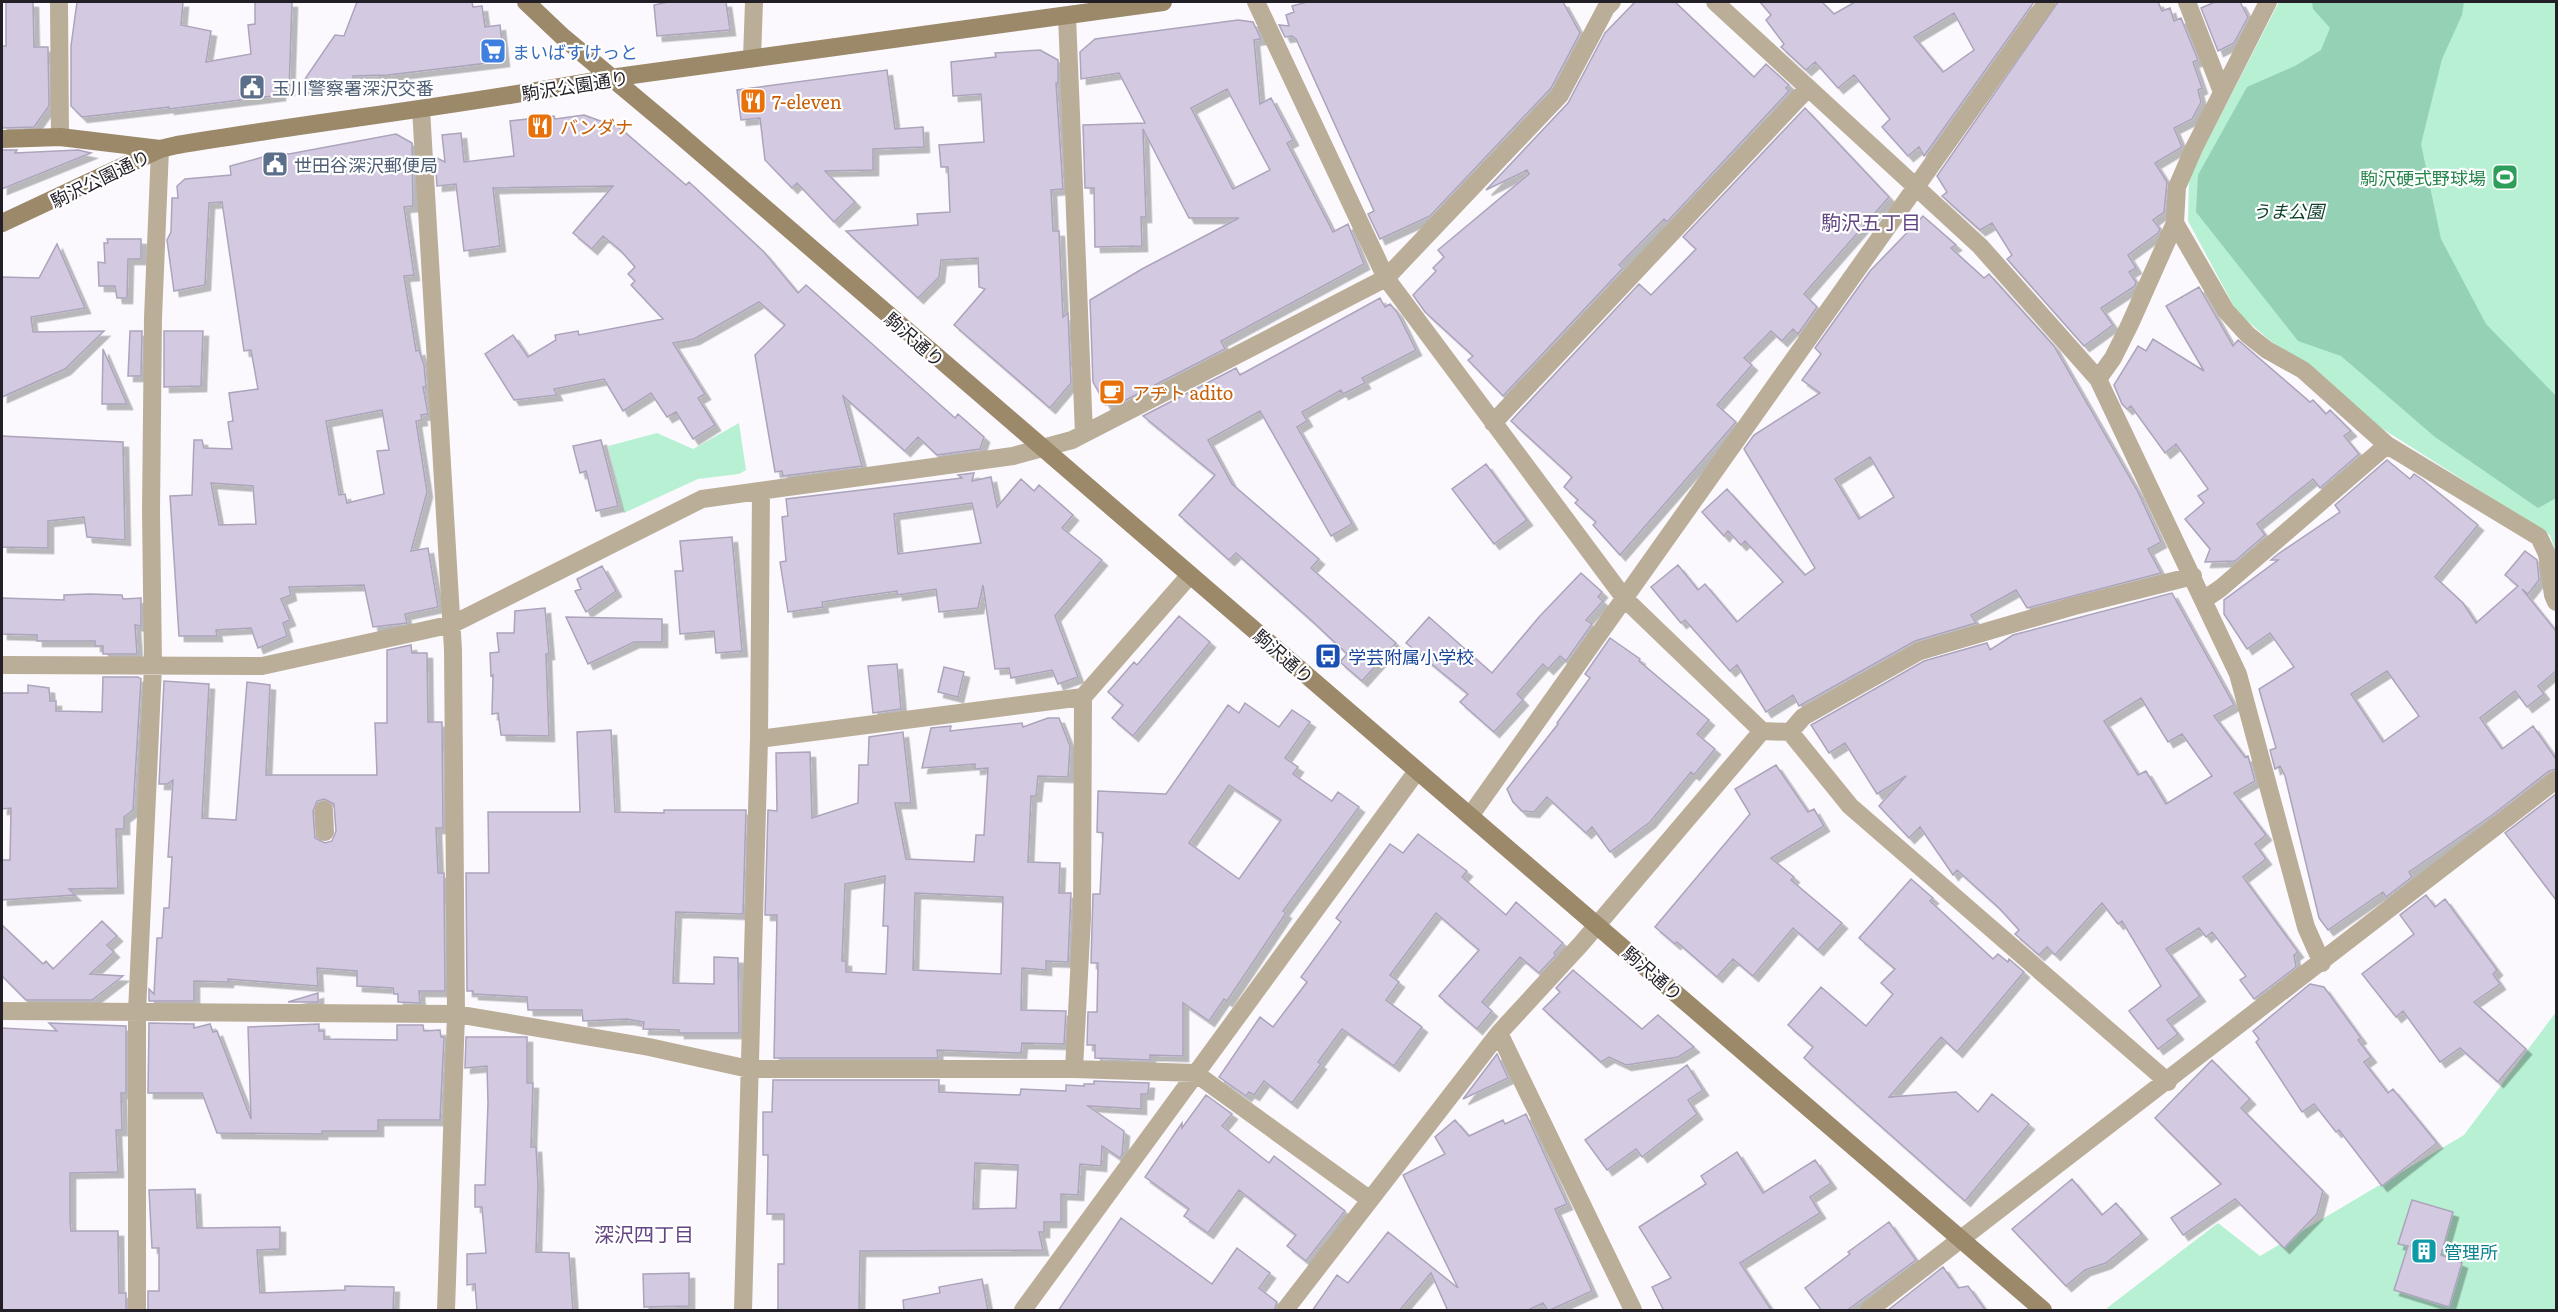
<svg xmlns="http://www.w3.org/2000/svg" width="2558" height="1312" viewBox="0 0 2558 1312" font-family="Literata,'Noto Sans JP',serif">
<defs>
<filter id="shadow"><feDropShadow dx="5.5" dy="5.5" stdDeviation="0" flood-color="#0004"/></filter>
</defs>
<rect width="100%" height="100%" fill="#fbf9fe"/>
<!-- green -->
<path fill="#b7f0d3" d="M2279,2H2556V553L2550,535L2345,405L2237,312L2188,221L2189,177Z
M739,423L746,470L739,474L698,479L624,513L608,446L657,433L693,449Z
M2556,1012V1310H2110L2107,1308L2218,1223L2260,1256L2464,1135Z"/>
<!-- forest -->
<path fill="#95d1b4" d="M2312,2H2464L2462,15L2442,59L2421,144L2441,239L2486,324L2556,396V498L2538,508L2435,437L2341,356L2298,341L2196,212L2198,175L2247,87L2295,66L2321,50L2330,28L2313,9Z"/>
<!-- building -->
<path fill="#d3cae2" stroke="#aca4bb" stroke-width="1.5" fill-rule="evenodd" filter="url(#shadow)" d="M6,2H33L34,47H48L49,106L34,127L2,128V46H6Z
M77,2H183L181,25L211,31L206,62L251,54L248,25L255,24V2H292L289,90L280,91V95L169,109V107L82,117L71,106V46Z
M357,2H472L473,7L482,6L485,27L500,25L504,61L388,75L353,76L354,84L298,89L335,35L344,36Z
M668,2H726L730,30L657,36L654,5Z
M1307,2H1563L1580,33L1551,88L1430,216L1380,239L1368,214L1374,211L1296,39L1292,36L1285,37L1279,25L1289,26L1286,15L1294,12L1292,6Z
M1635,2H1675L1754,77L1766,64L1789,85L1786,88L1789,91L1667,222L1664,219L1619,265L1623,268L1503,396L1468,360L1473,356L1425,312L1413,295L1436,271L1433,268L1444,257L1438,250L1529,174L1527,170L1486,190L1568,103L1605,33Z
M1760,2H1822L1834,14L1855,2H2034L1924,156L1919,147L1908,156L1882,127L1890,119L1854,75L1838,88L1815,62L1806,70L1781,47L1784,44L1766,20L1771,15ZM1954,13L1974,50L1943,72L1914,37Z
M2058,2H2158L2162,11L2170,8L2174,21L2181,18L2198,60L2193,62L2202,88L2198,90L2201,102L2192,119L2174,128L2182,147L2155,163L2167,182L2164,212L2153,220L2160,229L2158,233L2128,255L2136,268L2129,272L2136,282L2135,286L2101,308L2113,325L2084,346L2007,259L2012,255L1992,223L1980,230L1942,196L1947,192L1937,176Z
M2215,2H2240L2248,17L2234,43L2218,51L2201,8Z
M1238,20L1253,22L1261,39L1254,40L1260,104L1271,98L1293,140L1287,143L1333,232L1348,224L1364,264L1221,341L1225,349L1124,401L1119,397L1106,405L1093,382L1090,300L1142,269L1239,218H1189L1143,129L1146,217H1141L1142,246L1095,247L1094,188H1085L1083,125L1145,123L1119,73L1081,79L1080,52L1095,39ZM1227,89L1270,170L1233,189L1191,108Z
M1040,50L1058,60V83H1056L1063,189L1051,190L1053,231H1059L1063,317L1068,313L1071,383L1050,408L954,325L985,289L979,287L978,258L941,260L939,277L918,298L846,231L918,225L917,214L950,212L948,167H941L939,145L984,142L981,94L953,96L951,62L996,57L995,53Z
M887,70L895,129L923,127L924,147L873,149V170L825,171L855,202L834,222L797,183L792,188L765,160L760,118L741,120L737,90Z
M1805,108L1889,197L1804,294L1817,307L1798,334L1793,329L1782,341L1771,331L1744,358L1752,365L1717,405L1736,422L1620,555L1593,525L1596,522L1575,503L1578,500L1564,487L1572,477L1511,421L1639,284L1651,295L1696,249L1683,237Z
M584,115L620,128L686,185L689,182L764,252L798,293L806,285L955,418L958,414L984,437L980,449L937,455L918,437L905,451L843,396L862,466L783,476L782,471L775,472L755,355L785,325L759,302L694,339L673,343L705,394L698,398L715,425L693,439L676,412L667,417L651,393L623,411L604,379L554,389L557,395L514,400L485,354L513,335L528,357L556,340L555,335L578,331L579,335L663,319L631,285L635,281L628,274L635,267L621,251L603,236L592,249L573,233L613,186L493,188L500,246L464,251L456,184L437,186L435,157L445,162L442,135L461,133L464,162L514,156L510,121L554,116L555,119Z
M396,134L412,143L413,206L404,207L414,275L404,276L416,351L419,350L424,365L426,387H423L428,414L421,415L422,420L416,421L427,492L411,551L428,548L438,607L405,614L407,623L373,627L364,585L289,587L291,595L281,599L290,620L283,623L287,636L258,648L251,628L216,630L217,636H179L170,496L192,495L194,440H202L204,448L232,449L228,422L233,421L229,393L258,389L251,350L244,351L222,202L209,203L205,285L174,291L167,240L171,232L172,198H178L177,186L185,179L231,175L230,166L278,153L289,154ZM382,410L389,450L377,451L384,494L347,503L345,494L339,495L326,421ZM211,483L253,486L256,524L219,525Z
M2,150H17L15,153L78,150L91,153L2,189Z
M1923,216L1956,245L1951,248L1984,278L1989,274L2054,346L2138,492L2161,542L2148,549L2161,573L2027,608L2016,590L1971,615L1976,623L1915,641L1799,706L1793,695L1766,712L1737,665L1730,671L1685,620L1681,623L1651,587L1678,565L1698,590L1705,584L1737,622L1783,582L1745,541L1741,545L1728,531L1724,536L1702,512L1727,489L1805,575L1815,568L1744,449L1754,435L1820,393L1802,380L1821,354L1815,348L1870,271ZM1870,457L1894,497L1859,519L1835,479Z
M107,239H141V259H128L127,298H117L115,286H99L98,262L105,263L104,243H108Z
M57,244L85,308L31,317L33,332L104,331L65,369L2,397V277L39,278Z
M2199,287L2233,346L2238,340L2310,402L2313,400L2326,414L2330,410L2351,431L2344,436L2359,454L2320,488L2313,479L2257,524L2265,535L2235,561L2205,562L2210,549L2185,519L2204,503L2198,496L2208,489L2176,444L2165,453L2131,406L2127,409L2122,404L2114,385L2138,346L2146,351L2153,339L2204,371L2166,306Z
M1380,298L1385,307L1390,304L1397,312L1416,350L1362,378L1365,383L1343,394L1341,390L1302,412L1307,421L1297,427L1352,524L1331,536L1260,411L1208,440L1232,484L1319,559L1311,568L1396,643L1362,681L1340,662L1347,654L1312,621L1236,553L1229,560L1179,515L1215,475L1143,416L1236,368L1240,375Z
M130,331H142L141,376H128Z
M164,331H203L201,386L164,387Z
M103,349L127,404H102Z
M2,436L123,442L125,540L87,537L84,517L48,521V548L2,547Z
M601,440L618,506L596,511L586,471L580,473L573,446Z
M2387,460L2410,479L2414,474L2423,480L2478,525L2435,577L2463,603L2476,623L2518,586L2505,575L2525,551L2537,560L2539,580L2528,594L2522,589L2556,631V671L2538,686L2544,694L2527,707L2515,691L2480,718L2502,749L2533,726L2556,759V769L2549,771L2491,816L2409,872L2412,877L2386,897L2383,892L2328,930L2319,918L2285,776L2280,766L2275,769L2270,750L2276,748L2259,689L2294,667L2270,633L2247,649L2224,614V600L2278,560H2271L2278,554L2340,512L2335,505ZM2387,671L2419,716L2383,742L2351,694Z
M1486,464L1527,520L1494,544L1452,489Z
M974,473L972,481L991,477L997,507L1021,479L1034,491L1039,485L1073,515L1062,528L1102,560L1055,616L1078,677L1058,684L1052,670L1011,678L1009,668L995,669L983,585L978,608L939,612L936,589L897,595V591L854,597L822,602L823,607L788,612L780,562L786,561L782,517L788,516L786,499L962,478L958,475ZM972,503L981,543L898,554L894,514Z
M732,537L742,651L716,653L714,631L680,634L675,571H683L680,541Z
M602,566L616,591L586,612L575,591L581,589L577,579Z
M1581,573L1602,592L1598,597L1603,601L1586,620L1592,624L1566,661L1560,656L1548,669L1543,664L1517,694L1523,700L1494,732L1460,702L1468,694L1406,643L1429,617L1492,673L1539,617Z
M2172,593L2234,705L2214,716L2245,757L2248,756L2255,781L2234,793L2266,835L2255,844L2266,859L2243,877L2298,952L2294,955L2296,967L2254,999L2240,980L2246,976L2212,932L2206,937L2199,928L2166,949L2200,996L2167,1020L2178,1034L2158,1049L2129,1011L2161,986L2122,921L2118,924L2102,903L2055,955L2047,947L2039,955L2015,934L2019,930L1999,908L1957,870L1953,875L1920,827L1909,838L1879,806L1906,776L1877,794L1845,743L1829,753L1811,725L1924,661L1987,643L1990,650L2013,635ZM2141,698L2168,742L2182,734L2212,776L2166,804L2146,771L2138,775L2104,721Z
M89,594L122,595L123,599L141,598V626L135,625L137,654H103V646H95V641H37V635L2,634V598L64,600V595Z
M545,608L549,654H546L549,736L501,735L498,713L492,714L493,675L491,676L490,653L499,652L497,633H514L515,611Z
M1179,616L1210,642L1133,736L1112,718L1123,705L1108,692L1134,662L1137,665Z
M566,617L662,619V642H634L588,664Z
M1610,638L1640,659L1639,661L1709,720L1697,734L1715,749L1694,775L1691,772L1650,822L1610,852L1592,827L1586,833L1547,797L1534,812L1522,811L1513,802L1507,789L1558,724L1557,723L1590,678L1585,674Z
M411,645L412,653H427L428,722H442L443,828H436L438,873H444L445,991H419L420,1003L398,1002V994H394L393,988L357,986V971L317,968L318,986L228,979V982L194,981V1001H149V989L154,994L157,938H162L164,908H169L172,857H168L173,780L167,784H159L164,681L209,684L202,818L236,820L247,682L270,685L266,775H377L375,723H387V650ZM324,799L334,804L336,831L332,841L325,843L315,838L313,811L317,801Z
M897,664L901,709L873,713L868,666Z
M944,667L964,672L958,697L938,692Z
M103,677H138L141,679L133,810L124,817V829H116L118,888L69,889L75,895L2,900V860H10L11,808L2,809V693H28V685L49,688L50,701H56V711L102,712Z
M1245,703L1279,727L1292,710L1310,722L1285,758L1298,767L1293,774L1332,801L1338,792L1359,807L1283,911L1286,913L1227,1001L1224,999L1209,1021L1183,1003V1056L1150,1055V1060L1095,1058V1045H1087L1088,1012H1097L1098,963H1091L1093,894H1100L1103,833L1097,832L1098,791L1166,794L1228,705L1239,713ZM1229,785L1281,820L1239,879L1189,843Z
M1048,718H1059L1070,746L1068,777L1038,776L1036,796H1031L1028,862L1060,863L1059,893H1071L1068,962L1046,961V970L1022,968L1021,1010L1066,1011L1064,1044L1022,1043L1021,1053L937,1050L938,1058H774L777,915H765L768,810L777,811L776,753L810,752L812,818L858,803L859,765H868L869,737L903,732L911,803H895L906,859L974,862L976,835H984L988,768L975,769V764L922,768L931,728L951,726L950,731L1022,723L1023,727ZM885,876L883,926H888L886,974L846,972V961H842L845,884ZM915,893L1003,897L1001,974L913,970Z
M611,730L615,812L664,813V810H746L743,914L676,912L673,983L714,984V957L738,958L739,1033H679V1030L643,1029L644,1022L627,1019L583,1021L582,1010H528L527,997L473,994V991H467L466,873H489L488,812H580L577,732Z
M1776,765L1808,812L1814,809L1824,826L1771,858L1794,877L1791,880L1842,923L1818,950L1793,928L1753,976L1733,959L1717,977L1677,942L1675,944L1655,927L1750,814L1735,789Z
M2556,794V900L2505,833Z
M1418,834L1467,871L1462,877L1506,915L1516,902L1563,943L1554,953L1556,955L1539,973L1520,957L1482,1002L1492,1011L1477,1029L1439,996L1479,950L1436,913L1390,975L1399,982L1386,1000L1422,1027L1394,1066L1342,1029L1318,1062L1321,1064L1292,1103L1264,1081L1254,1095L1249,1092L1246,1096L1219,1077L1260,1017L1273,1027L1307,982L1301,977L1341,922L1336,918L1390,844L1403,853Z
M1911,879L1933,898L1930,901L1993,959L1998,954L2008,962L2009,959L2024,972L1957,1052L1941,1037L1889,1097L1956,1092L1978,1112L1992,1094L2029,1124L1965,1201L1804,1058L1813,1047L1788,1025L1821,987L1866,1026L1893,994L1881,983L1895,969L1859,938Z
M2426,895L2435,907L2445,899L2497,970L2493,974L2500,984L2474,1002L2526,1049L2498,1082L2460,1048L2440,1062L2403,1011L2396,1017L2362,974L2414,934L2400,915Z
M102,921L117,936L107,945L114,952L90,974L123,976L92,1000H26L2,976V925L43,964L46,961L53,969Z
M1573,970L1642,1029L1658,1015L1694,1047L1678,1057L1626,1065L1609,1057L1601,1062L1543,1009L1560,992L1556,988Z
M2310,984L2324,987L2361,1038L2358,1040L2371,1057L2364,1062L2388,1093L2393,1089L2437,1143L2382,1186L2339,1130L2336,1132L2314,1104L2302,1112L2256,1042L2259,1039L2253,1031Z
M318,993V1002H288Z
M49,1023L126,1026V1093H121L122,1130H116L118,1172L70,1173V1221L71,1231H118L119,1293H126V1311H2V1028L57,1031Z
M149,1023L194,1024V1028L210,1024L213,1032L217,1031L251,1119L248,1027L319,1024V1031H324V1039L397,1040V1025H423L424,1031L440,1030L441,1037H444L440,1120H378V1131H322V1134L217,1133L202,1093H148Z
M466,1037H527V1083H533L531,1147H536L538,1185L536,1252L569,1253L573,1311H477L475,1284L467,1285V1254L486,1253L482,1207H475V1185H485L488,1103L487,1066L465,1068Z
M1497,1054L1508,1078L1463,1099L1469,1091Z
M2212,1060L2250,1099L2241,1108L2323,1191L2317,1214L2284,1248L2235,1199L2183,1235L2171,1218L2221,1184L2155,1118Z
M1687,1065L1703,1090L1688,1100L1697,1114L1642,1157L1636,1149L1607,1170L1585,1140Z
M773,1080H939V1092L1020,1095L1021,1089L1066,1091V1085L1084,1086V1084H1094V1081L1149,1083L1148,1094H1141V1109L1088,1106L1124,1131L1122,1155L1120,1158L1102,1146L1101,1166L1080,1164L1078,1195L1061,1194V1222H1044V1232H1039L1043,1250L860,1251L859,1311H778V1264H784V1214H767L768,1155H763V1112H772ZM975,1163L1018,1165L1016,1208L973,1209Z
M1206,1095L1232,1114L1222,1126L1269,1163L1274,1156L1345,1211L1306,1261L1287,1246L1296,1235L1239,1190L1208,1233L1184,1216L1189,1209L1145,1177L1182,1123V1128Z
M1526,1114L1567,1204L1555,1209L1592,1291L1548,1311L1543,1303L1526,1311H1448L1431,1273L1399,1311H1312L1337,1275L1348,1283L1388,1232L1458,1288L1403,1175L1445,1154L1435,1137L1455,1120L1469,1136L1503,1120L1505,1124Z
M1737,1152L1763,1193L1815,1160L1831,1183L1810,1197L1820,1213L1740,1263L1772,1311H1664L1652,1287L1671,1278L1639,1227L1706,1184L1701,1176Z
M2072,1179L2102,1215L2116,1203L2142,1234L2106,1263L2085,1270L2066,1286L2012,1229Z
M195,1189L197,1228L280,1227V1249L257,1250L260,1293L345,1290V1286L394,1287L393,1311H148V1291H159V1248H152L149,1190Z
M2412,1200L2453,1212L2441,1255L2462,1263L2449,1307L2394,1290L2408,1246L2398,1244Z
M1121,1218L1212,1284L1237,1248L1270,1273L1259,1288L1277,1302L1274,1311H1058Z
M1889,1222L1916,1260L1846,1311H1822L1805,1288L1850,1254L1848,1252Z
M1943,1267L1958,1288L1968,1286L1986,1311H1887Z
M689,1273V1306L644,1307L643,1274Z
M982,1279L988,1311H904L903,1300L940,1293L939,1287Z"/>
<g fill="none" stroke-linecap="round" stroke-linejoin="round">
<!-- street -->
<path stroke="#bbae98" stroke-width="18" d="M59,2L60,137
M1256,2L1386,278L1625,599L1762,731
M1715,2L1980,246L2098,379L2238,674L2306,927L2322,963
M2187,2L2222,92
M1067,16L1084,434
M752,58L754,2
M421,109L453,650L456,1014L446,1310
M2175,223L2226,311L2248,335L2267,350L2303,370L2387,445L2539,537L2547,554L2553,595L2556,602
M2098,379L2113,358L2130,324L2175,223L2177,187L2194,148L2268,2
M1493,423L1808,88
M2205,599L2221,588L2387,445
M2,665L262,666L453,624L702,499L1013,456L1072,440L1386,278L1560,95L1606,8L1612,2
M1790,732L1850,806L2168,1082
M759,739L1083,697
M324,810L325,832
M1470,816L2047,2
M2,1011L456,1014L649,1047L749,1069H1074L1195,1073L1369,1199
M1499,1033L1633,1310
M1074,1069L1082,918L1083,697L1190,575
M137,1310V1012L153,666L151,512L153,318L160,149
M743,1310L759,739L761,491
M1023,1310L1417,771
M1285,1310L1499,1033L1581,944L1762,731L1790,732L1803,717L1920,651L2074,606L2193,576
M1869,1310L2556,780"/>
<!-- secondary -->
<path stroke="#9b8969" stroke-width="18" d="M526,2L563,37L673,129L2043,1310
M2,139L60,137L160,149
M2,223L160,149L177,145C321,121 466,105 610,78L1163,2"/>
</g>
<!-- icons -->
<defs>
<symbol id="supermarket-square" viewBox="-11 -11 22 22"><rect x="-9" y="-9" width="18" height="18" rx="4" fill="#3f7fe0" stroke="#fff"/><path d="M-6-5.5h2.5l.6 2H6L4.5 2H-2.5L-4.4-4H-6ZM-1.5 3.2a1.3 1.3 0 1 0 .1 0ZM3 3.2a1.3 1.3 0 1 0 .1 0Z" fill="#fff"/></symbol>
<symbol id="civic-square" viewBox="-11 -11 22 22"><rect x="-9" y="-9" width="18" height="18" rx="4" fill="#5c6f8a" stroke="#fff"/><path d="M-.6-6.5H3V-4.5H.6V-3L4-1V1h2V6H-6V1h2V-1L-.6-3ZM-1.2 2.5V6h2.4V2.5Z" fill="#fff"/></symbol>
<symbol id="restaurant-square" viewBox="-11 -11 22 22"><rect x="-9" y="-9" width="18" height="18" rx="4" fill="#e8710a" stroke="#fff"/><path d="M-5-6h1v4h1v-4h1v4h1v-4h1v5L-1.5 .5V6h-2V.5L-5-1ZM5-6V6H3V1.5H1.5Q1.5-4 5-6Z" fill="#fff"/></symbol>
<symbol id="stadium-square" viewBox="-11 -11 22 22"><rect x="-9" y="-9" width="18" height="18" rx="4" fill="#2e9e5b" stroke="#fff"/><path d="M0-5a6.5 5 0 1 0 0 10a6.5 5 0 1 0 0-10ZM-3.5-1.8h7v3.6h-7Z" fill="#fff"/></symbol>
<symbol id="cafe-square" viewBox="-11 -11 22 22"><rect x="-9" y="-9" width="18" height="18" rx="4" fill="#e8710a" stroke="#fff"/><path d="M-5.5-4.5H6V0H3Q3 3.5 0 3.5H-2.5Q-5.5 3.5-5.5 0ZM3-3.2v2h1.7v-2ZM-6 4.5H4V6H-6Z" fill="#fff"/></symbol>
<symbol id="bus-square" viewBox="-11 -11 22 22"><rect x="-9" y="-9" width="18" height="18" rx="4" fill="#1a4fb4" stroke="#fff"/><path d="M-5-6H5V4H4V6H2V4H-2V6H-4V4H-5ZM-3.5-4V0h7V-4ZM-3.5 1.2v1.5H-2V1.2ZM2 1.2v1.5H3.5V1.2Z" fill="#fff"/></symbol>
<symbol id="building-square" viewBox="-11 -11 22 22"><rect x="-9" y="-9" width="18" height="18" rx="4" fill="#0f9aa8" stroke="#fff"/><path d="M-4-6H4V6H1V3H-1V6H-4ZM-2.5-4.3h1.7v1.8h-1.7ZM.8-4.3h1.7v1.8H.8ZM-2.5-1h1.7V.8h-1.7ZM.8-1h1.7V.8H.8Z" fill="#fff"/></symbol>
</defs>
<g fill-rule="evenodd">
<use href="#supermarket-square" x="478" y="36" width="30" height="30"/>
<use href="#civic-square" x="237" y="72" width="30" height="30"/>
<use href="#restaurant-square" x="738" y="86" width="30" height="30"/>
<use href="#restaurant-square" x="525" y="111" width="30" height="30"/>
<use href="#civic-square" x="260" y="149" width="30" height="30"/>
<use href="#stadium-square" x="2490" y="162" width="30" height="30"/>
<use href="#cafe-square" x="1097" y="377" width="30" height="30"/>
<use href="#bus-square" x="1313" y="641" width="30" height="30"/>
<use href="#building-square" x="2409" y="1236" width="30" height="30"/>
</g>
<g text-anchor="middle" dominant-baseline="central" stroke-width="4.5" stroke-linejoin="round" paint-order="stroke">
<!-- shop labels -->
<g font-size="18" fill="#366cbe" stroke="#fff" text-anchor="start">
<text x="512" y="51">まいばすけっと</text>
</g>
<!-- street labels -->
<g font-size="18" fill="#221f27" stroke="#fff">
<text transform="translate(575 85) rotate(-9)">駒沢公園通り</text>
<text transform="translate(100 178) rotate(-26)">駒沢公園通り</text>
<text transform="translate(915 339) rotate(41)">駒沢通り</text>
<text transform="translate(1284 656) rotate(41)">駒沢通り</text>
<text transform="translate(1653 973) rotate(41)">駒沢通り</text>
</g>
<!-- service labels -->
<g font-size="18" fill="#4e5e75" stroke="#fff" text-anchor="start">
<text x="272" y="87">玉川警察署深沢交番</text>
<text x="294" y="164">世田谷深沢郵便局</text>
</g>
<!-- food labels -->
<g font-size="18" fill="#c56008" stroke="#fff" text-anchor="start">
<text x="772" y="101">7-eleven</text>
<text x="560" y="126">バンダナ</text>
<text x="1132" y="392">アヂト adito</text>
</g>
<!-- leisure labels -->
<g font-size="18" fill="#27864d" stroke="#fff" text-anchor="end">
<text x="2486" y="177">駒沢硬式野球場</text>
</g>
<!-- park labels -->
<g font-size="18" font-style="italic" fill="#0d3f2b" stroke="#fff">
<text x="2288" y="210">うま公園</text>
</g>
<!-- transit labels -->
<g font-size="18" fill="#164399" stroke="#fff" text-anchor="start">
<text x="1348" y="656">学芸附属小学校</text>
</g>
<!-- culture labels -->
<g font-size="18" fill="#0d838f" stroke="#fff" text-anchor="start">
<text x="2444" y="1251">管理所</text>
</g>
<!-- neighbourhood labels -->
<g font-size="20" fill="#634683" stroke="#fff">
<text x="1871" y="221">駒沢五丁目</text>
<text x="644" y="1233">深沢四丁目</text>
</g>
</g>
<!-- border -->
<rect width="2558" height="1312" fill="none" stroke="#221f27" stroke-width="6"/>
</svg>
